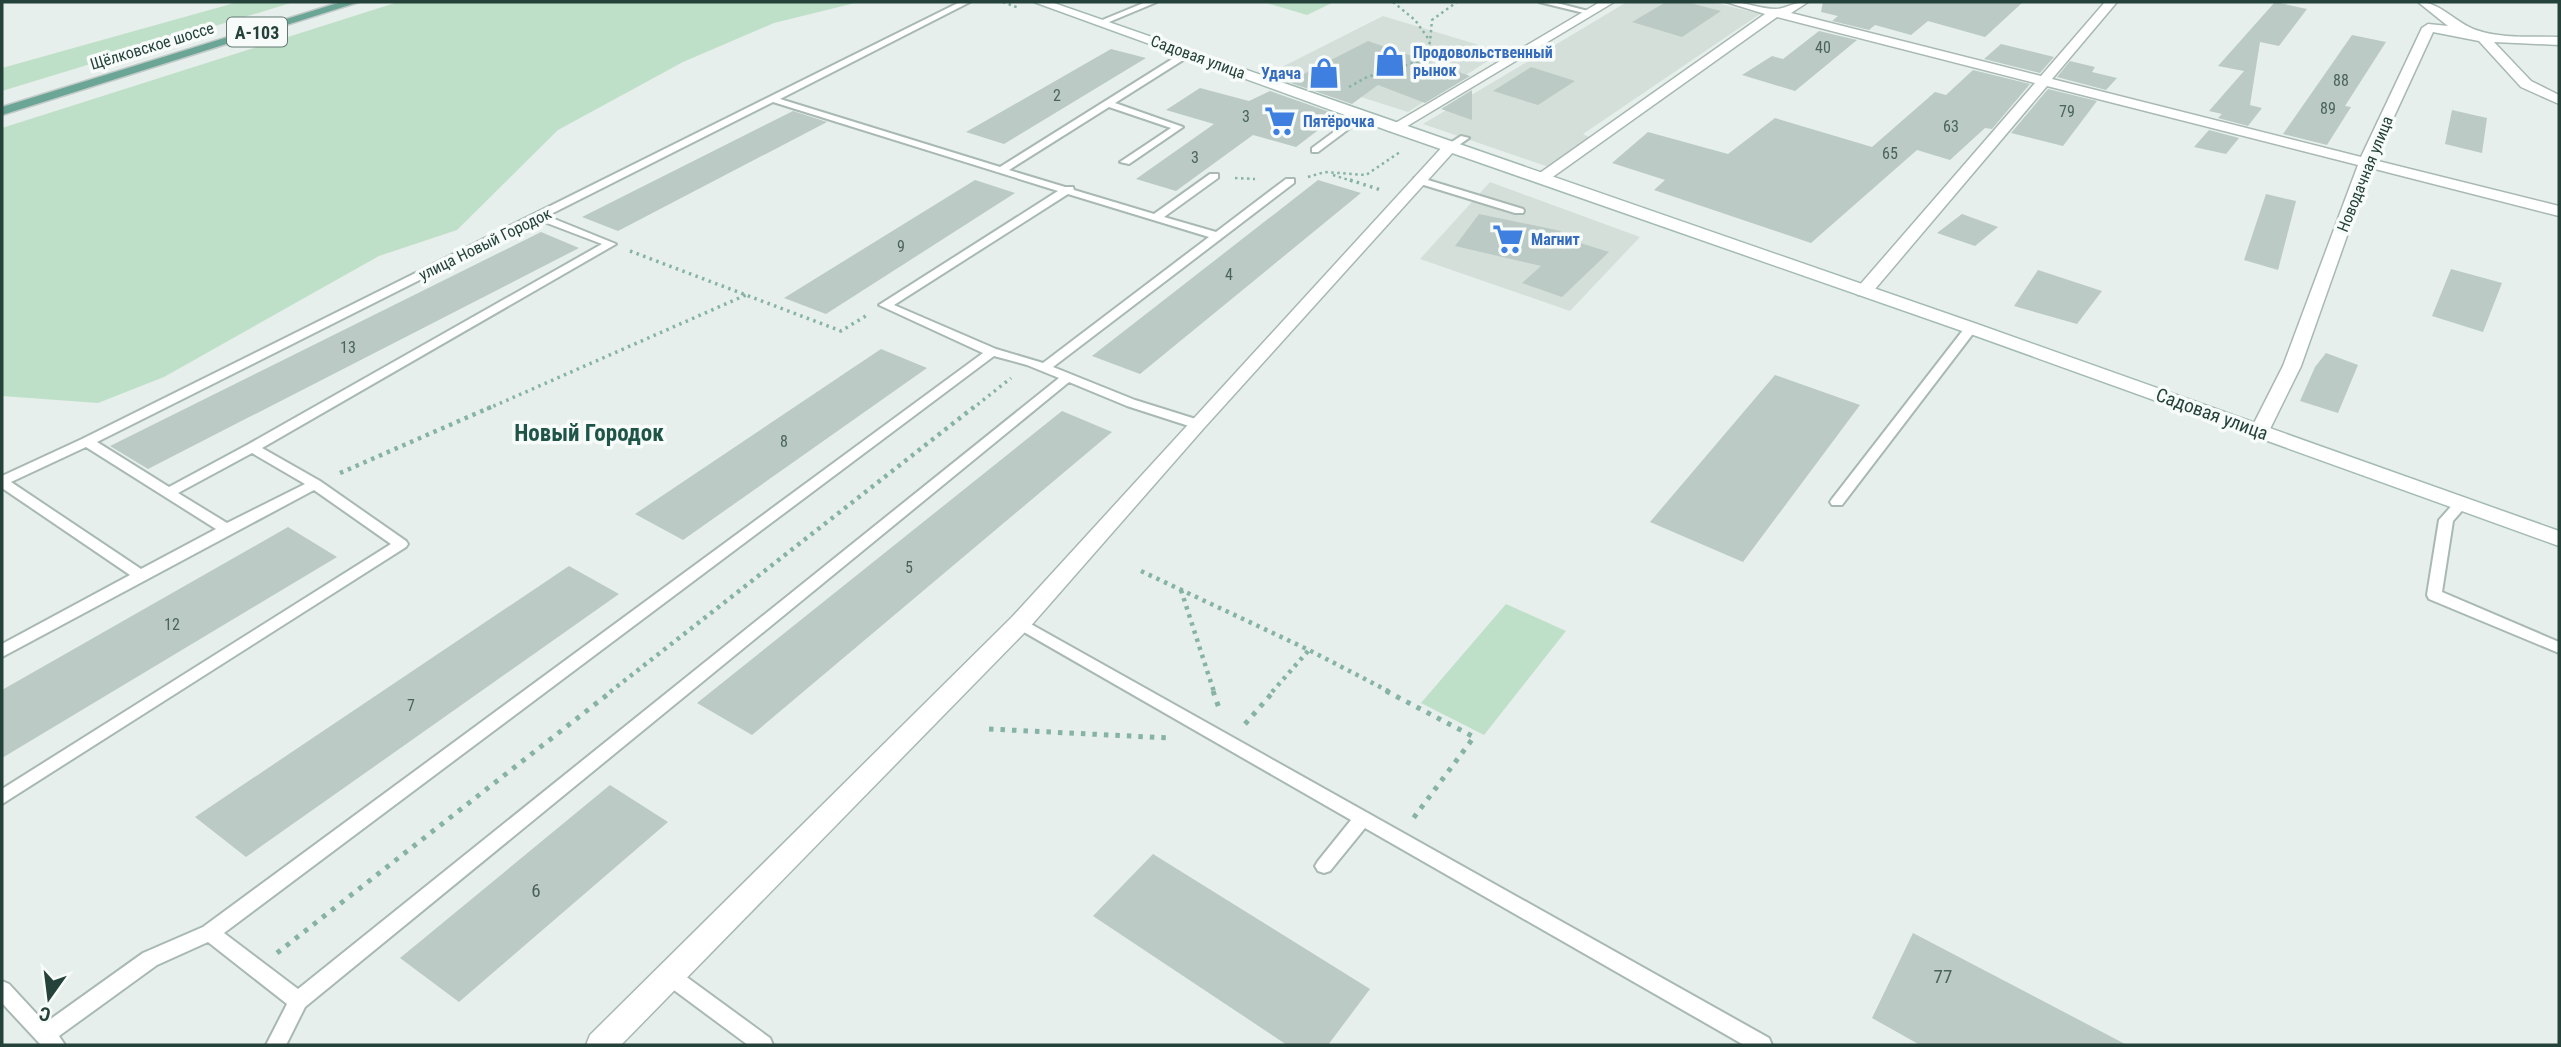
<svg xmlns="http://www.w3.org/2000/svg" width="2561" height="1047" viewBox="0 0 2561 1047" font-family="'Roboto Condensed',sans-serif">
<rect width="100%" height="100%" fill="#e6efeb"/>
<!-- built -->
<path fill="#d4dfda" d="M1627,2H1713L1760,14L1583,134L1591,138L1549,167L1423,124Z
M1383,16L1502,52L1408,112L1276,70Z
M1490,182L1640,237L1570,311L1420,259Z"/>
<!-- green -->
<path fill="#bfe0c8" d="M238,2H294L2,91V68Z
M398,2H859L774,23L683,62L558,130L457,230L379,256L164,377L98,403L2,396V128Z
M1263,2H1334L1307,15Z
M1506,604L1566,631L1484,735L1421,703Z"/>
<!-- building -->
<path fill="#bbcac4" d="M1666,2H1686L1721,11L1682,37L1632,22Z
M1823,2H2023L1985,37L1928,21L1911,35L1875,25L1869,30L1832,21L1838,16L1821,12Z
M2275,2L2307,9L2279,46L2260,42L2250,105L2262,108L2248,126L2218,118L2222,114L2209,111L2244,71L2218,66Z
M1819,31L1857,40L1795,91L1742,75L1772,56L1783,59Z
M2352,35L2386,42L2345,106L2351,107L2327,145L2283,134Z
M1368,41L1470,76L1425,103L1378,85L1352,104L1288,82Z
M2001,44L2054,57L2040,73L1984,59Z
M1111,49L1146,58L1004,144L966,132Z
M2070,61L2095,67L2092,72L2117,78L2106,90L2057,77Z
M1531,67L1575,81L1538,105L1493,91Z
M1973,70L2030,84L1992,129L1985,128L1950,160L1917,150L1811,243L1654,190L1665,180L1612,163L1648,132L1728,154L1775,118L1872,147L1935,92L1946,95Z
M1200,88L1249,101L1270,91L1338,115L1296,147L1253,135L1176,191L1136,179L1214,124L1166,110Z
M2048,89L2097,101L2063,146L2011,133Z
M1472,90V120L1441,109Z
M2452,110L2487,118L2482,153L2445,144Z
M793,111L827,122L618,231L582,217Z
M2209,130L2239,138L2226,154L2194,147Z
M975,180L1015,193L826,314L784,298Z
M1318,180L1361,193L1140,374L1092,356Z
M2266,194L2296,201L2278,270L2244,260Z
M1479,214L1561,231L1558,236L1609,252L1562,297L1522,283L1541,266L1455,246Z
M1962,214L1998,227L1975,246L1937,233Z
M541,232L579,248L148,469L110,446Z
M2451,269L2502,283L2483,332L2432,316Z
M2038,270L2102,291L2077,324L2014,306Z
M881,349L927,368L683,540L635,514Z
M2326,353L2358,365L2338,413L2300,401L2315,367Z
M1775,375L1860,405L1743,562L1650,522Z
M1062,411L1112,432L752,735L697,703Z
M288,527L337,557L2,758V690Z
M569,566L619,594L246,857L195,817Z
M610,785L668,822L459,1002L400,958Z
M1153,854L1370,989L1328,1045H1287L1093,916Z
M1913,933L2127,1045H1920L1872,1018Z"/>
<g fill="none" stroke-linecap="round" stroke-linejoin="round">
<defs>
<path id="lane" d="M960,2H970L780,99L1000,167L1185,51H1191V55L1115,103L1183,127L1129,164L1120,162L1171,128L1109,107L1009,170L1065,187H1073L1074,190L1154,214L1210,174H1218V178L1164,217L1216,232L1286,179H1294V183L1053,367L1135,400L1202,421L1203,424L1202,427H1192L1127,406L1069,382L305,1007L286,1045H266L287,1004L208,942L157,965L59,1036L65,1045H41L2,1003V981L9,984L45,1023L143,953L203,927L983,353L879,305L1058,191L773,102L547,216L616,244L262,448L320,481L406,541L408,544L406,547L2,804V789L391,544L314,490L2,657V644L130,575L2,488V476L82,439ZM1068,194L1209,237L1043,363L996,349L894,305ZM539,220L602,244L247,445L169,487L97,442ZM994,356L1027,365L1059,378L298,989L224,933ZM86,447L216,529L141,569L11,482ZM252,453L305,484L227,523L178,493Z
M1146,2H1157L1102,25L1095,23Z
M1539,2H1553L1592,12L1588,14Z
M1358,114L1366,116L1318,152H1312V148Z
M1461,136L1469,138L1453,149H1447V145Z
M1418,177L1523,209L1524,211L1523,213H1515L1414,182V178Z
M1971,324L1977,328L1975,331L1842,505H1832L1830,502L1832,499L1967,325Z
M2460,501L2467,505L2453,521L2442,592L2559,642V653L2429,599L2427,595L2439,520L2455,502Z
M1020,618L1769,1038L1772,1045H1744L1365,828L1330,871L1324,873L1318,871L1315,866L1318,861L1351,820L1015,627L1012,623L1015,619Z
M670,967L677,970L770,1038L773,1045H748L663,982L660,976L663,970Z"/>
<path id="street" d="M1600,2H1614L1399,131H1389L1387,128Z
M1726,2C1744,1 1759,9 1776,9C1785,9 1793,2 1808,2L1791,13L2041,76L2105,2H2117L2052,79L2361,157L2422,28L2428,24L2448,26L2418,2C2439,1 2456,23 2476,30C2502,39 2532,36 2559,37V45L2494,42L2531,81L2559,95V104L2521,87L2479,41L2433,32L2374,160L2559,206V216L2371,168L2301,366L2267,435H2253L2250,431L2283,366L2358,165L2047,86L1870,295H1858L1855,291L1858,287L2035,83L1777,17L1547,181H1537L1534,178L1537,175L1765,14Z
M1450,143L1457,147L1455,150L1204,428L1028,629L621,1045H586L590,1035L1012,617L1445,144Z"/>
<path id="secondary" d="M1034,2H1051L1977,324L2559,531V546L1965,332L1389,131Z"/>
<path id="primary" d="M341,2H359L2,115V107Z"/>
</defs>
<!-- lane casing -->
<use href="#lane" stroke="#a8b8b2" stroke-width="4"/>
<!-- street casing -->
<use href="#street" stroke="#a8b8b2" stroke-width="3"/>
<!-- secondary casing -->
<use href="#secondary" stroke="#a4bbb3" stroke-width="3"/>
<!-- primary casing -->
<use href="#primary" stroke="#c2cac8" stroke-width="3"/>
<!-- path-far3 -->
<path stroke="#86b3a5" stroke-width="2.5" stroke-dasharray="2.5 3.5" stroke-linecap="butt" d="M1003,2L1019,8
M1393,2L1415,20L1430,41
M1349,87L1367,77L1423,60L1430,42L1432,20L1457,2
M1333,175L1355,182
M1308,177L1325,172L1366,175L1400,152
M1235,178L1255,179"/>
<!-- path-far2 -->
<path stroke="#86b3a5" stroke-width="3.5" stroke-dasharray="2.5 4.5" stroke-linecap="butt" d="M1350,180L1381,190
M630,251L841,331L869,314
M487,409L746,295
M972,409L1011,378"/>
<!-- path-far1 -->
<path stroke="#86b3a5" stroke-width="4.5" stroke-dasharray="3.5 5" stroke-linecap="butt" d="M340,473L491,407
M1141,571L1309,650L1390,692
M1181,590L1214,692
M610,692L974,407
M1272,692L1309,650"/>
<!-- path -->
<path stroke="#86b3a5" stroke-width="5" stroke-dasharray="4.5 7" stroke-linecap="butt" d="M1213,691L1220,711
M1386,691L1474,737L1412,820
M1245,724L1274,691
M989,729L1170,738
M277,953L612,691"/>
<!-- lane -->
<use href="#lane" fill="#fff" fill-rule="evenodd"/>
<!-- street -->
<use href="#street" fill="#fff" fill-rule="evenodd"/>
<!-- secondary -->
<use href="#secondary" fill="#fff" fill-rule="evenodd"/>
<!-- primary -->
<use href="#primary" fill="#6aa596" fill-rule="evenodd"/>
</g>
<!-- icons -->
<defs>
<symbol id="shop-bare" viewBox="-9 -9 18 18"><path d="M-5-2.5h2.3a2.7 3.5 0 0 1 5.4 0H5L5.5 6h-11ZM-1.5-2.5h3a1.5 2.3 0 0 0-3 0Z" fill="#3f7fe0" stroke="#f7fbf9" stroke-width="2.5" paint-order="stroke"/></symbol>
<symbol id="supermarket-bare" viewBox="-9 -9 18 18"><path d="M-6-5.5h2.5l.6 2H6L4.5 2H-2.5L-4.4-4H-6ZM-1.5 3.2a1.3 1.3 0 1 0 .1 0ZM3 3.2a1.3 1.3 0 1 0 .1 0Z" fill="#3f7fe0" stroke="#f7fbf9" stroke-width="2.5" paint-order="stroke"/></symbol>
</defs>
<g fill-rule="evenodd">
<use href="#shop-bare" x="1368" y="39" width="44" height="44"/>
<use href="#shop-bare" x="1302" y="51" width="44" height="44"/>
<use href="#supermarket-bare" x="1258" y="99" width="44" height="44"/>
<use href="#supermarket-bare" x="1486" y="217" width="44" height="44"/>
</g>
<g text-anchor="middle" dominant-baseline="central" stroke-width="7" stroke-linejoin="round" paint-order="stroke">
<!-- far-street labels -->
<g font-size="16" fill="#24423a" stroke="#f7fbf9">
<text transform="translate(152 46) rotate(-17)">Щёлковское шоссе</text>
<text transform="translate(1198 57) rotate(20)">Садовая улица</text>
<text transform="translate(2365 174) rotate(-68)">Новодачная улица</text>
<text transform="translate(485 244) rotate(-26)">улица Новый Городок</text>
</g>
<!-- number labels -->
<g font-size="16" fill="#4a645c">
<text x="1823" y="47">40</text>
<text x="2341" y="80">88</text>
<text x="1057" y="95">2</text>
<text x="2328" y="108">89</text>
<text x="2067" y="111">79</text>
<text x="1246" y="116">3</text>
<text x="1951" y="126">63</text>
<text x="1890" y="153">65</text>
<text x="1195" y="157">3</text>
<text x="901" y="246">9</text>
<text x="1229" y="274">4</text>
<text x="348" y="347">13</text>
<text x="784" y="441">8</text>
<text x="909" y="567">5</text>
<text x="172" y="624">12</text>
<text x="411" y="705">7</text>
</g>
<!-- far-shop labels -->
<g font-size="16" font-weight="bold" fill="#366cbe" stroke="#f7fbf9" text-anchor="start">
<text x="1413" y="52">Продовольственный<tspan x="1413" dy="18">рынок</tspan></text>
<text x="1301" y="73" text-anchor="end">Удача</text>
<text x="1303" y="121">Пятёрочка</text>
<text x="1531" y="239">Магнит</text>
</g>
<!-- shield labels -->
<rect fill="#f7fbf9" stroke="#637a73" stroke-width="2" x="227" y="17.5" width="60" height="29" rx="5"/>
<g font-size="18" font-weight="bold" fill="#24423a">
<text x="257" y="32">А-103</text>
</g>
<!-- street labels -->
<g font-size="19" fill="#24423a" stroke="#f7fbf9">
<text transform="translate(2212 414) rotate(20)">Садовая улица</text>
</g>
<!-- near-number labels -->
<g font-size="19" fill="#4a645c">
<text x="536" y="890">6</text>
<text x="1943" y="976">77</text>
</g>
<!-- quarter labels -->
<g font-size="23" font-weight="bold" fill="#1f5548" stroke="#f7fbf9">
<text x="589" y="433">Новый Городок</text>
</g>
</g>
<!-- border -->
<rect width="2561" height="1047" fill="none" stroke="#24423a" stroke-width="7"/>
<!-- north arrow -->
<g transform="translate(49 998) rotate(194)" stroke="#f7fbf9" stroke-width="5" paint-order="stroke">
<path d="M0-5L12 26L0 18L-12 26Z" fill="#24423a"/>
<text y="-10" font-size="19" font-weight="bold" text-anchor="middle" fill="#24423a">С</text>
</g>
</svg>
